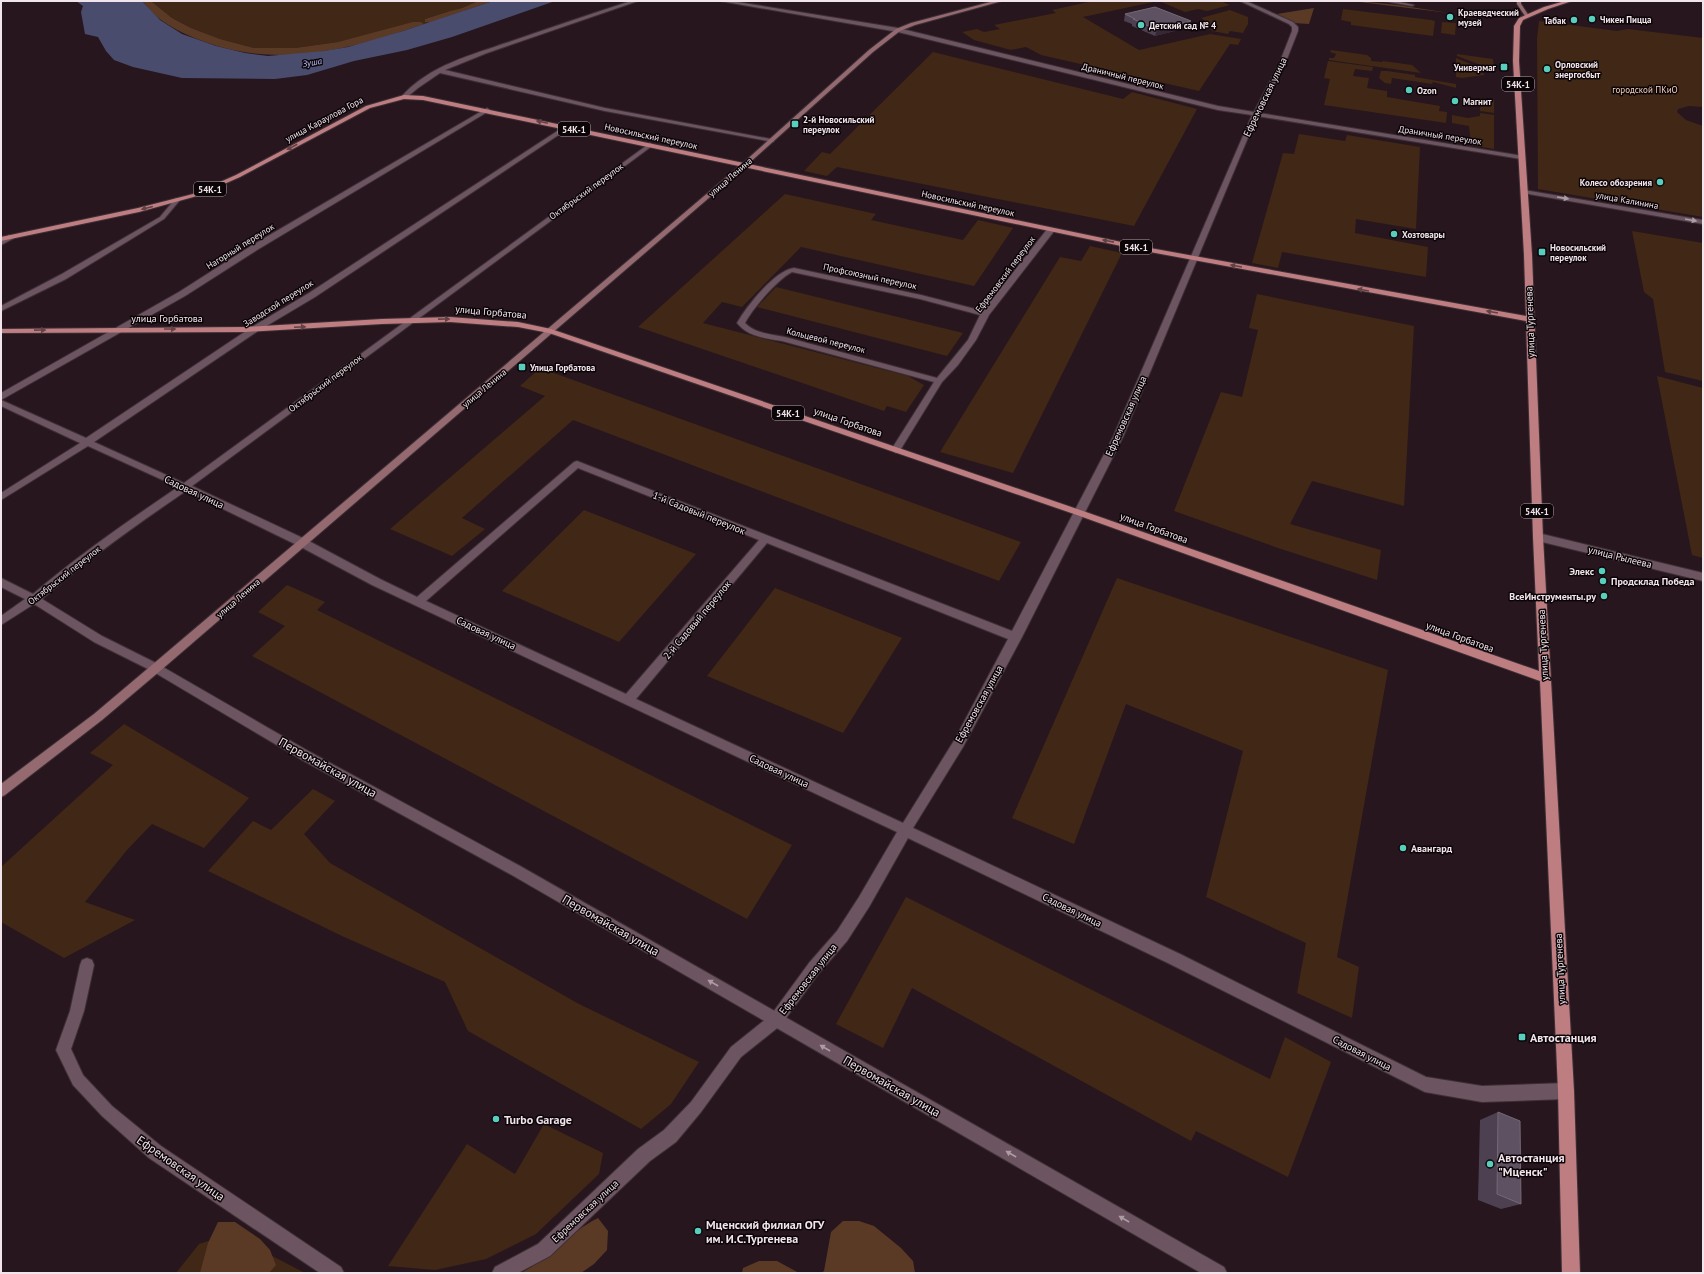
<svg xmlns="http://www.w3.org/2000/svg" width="1704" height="1274" viewBox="0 0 1704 1274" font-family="'PT Sans',sans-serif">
<rect width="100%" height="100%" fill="#28161f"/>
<!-- green -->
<path fill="#412715" d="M151,1H478L462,8L450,11L425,19V22H431L424,24L421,22L338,42L295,48H254L220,39L191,28L172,18Z
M1093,1H1158L1083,17L1139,50L1210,34L1241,39L1238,45L1230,44L1199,91L1041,55L1026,47L1011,50L974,40L962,32L977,29L984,32L1000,29L994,25L1056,13L1052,10Z
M1159,1H1220L1230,5L1207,11L1198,9L1185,12Z
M1343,9L1431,20L1435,21L1433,36L1351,25V22L1341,20Z
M1230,10L1248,17V24L1243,33L1230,31L1228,34L1212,31L1203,19L1201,18Z
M1539,21L1617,31L1628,29L1703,38V107L1689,106L1678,109L1677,112L1686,120L1703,126V217L1538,189L1537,39Z
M1442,22L1456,23L1455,35L1441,33Z
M1331,50L1367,55L1371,58V61L1382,62L1383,61L1412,65L1421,73L1329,60V58H1334L1336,54L1330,52Z
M933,52L1123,99L1132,92L1197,109L1134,226L837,167L827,176L804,171L822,152L830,154Z
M1457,54L1493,59L1494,70L1457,56Z
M1456,58L1483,69V72L1456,68Z
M1328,61L1373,67L1372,71L1355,69L1353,76L1369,78L1367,88L1387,91V97L1440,106L1439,111L1447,112L1446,123L1324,105L1330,79L1324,78Z
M1456,69L1484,73V75L1462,78L1456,77Z
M1381,71H1387L1415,75V77L1456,84V88L1433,82L1432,84L1392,78L1391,84L1385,83L1379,78Z
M1480,98L1494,100V113L1480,111Z
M1480,113L1494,115V149L1471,145L1469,126L1452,123V115L1468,118L1480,116Z
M1299,134L1345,141L1347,135L1420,147L1416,229L1356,219L1355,233L1428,247L1426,277L1282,252L1278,268L1252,263L1283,153L1294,154Z
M785,194L876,214L871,220L963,240L978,220L1013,228L974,286L801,247L742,307L722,302L703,323L908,376L924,385L906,412L887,406L884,411L638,327Z
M1632,231L1703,243V381L1665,372L1653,299L1644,292Z
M1090,246L1122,253L1013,473L940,452L1060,257L1081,261Z
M776,287L963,333L947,356L757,307Z
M1257,294L1414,326L1404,506L1312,481L1290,524L1381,550L1377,580L1278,548L1174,511L1221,392L1242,397L1258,330L1249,328Z
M540,368L1021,542L999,581L573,420L462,518L485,529L452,556L390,529L545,396L520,386Z
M1657,376L1703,388V558L1692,555Z
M584,510L696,554L619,642L502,591Z
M1117,578L1388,670L1337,957L1359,967L1352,1018L1297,993L1306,943L1206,897L1243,751L1126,704L1074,844L1012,818Z
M287,585L325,602L317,610L792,845L747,919L252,656L285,626L258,612Z
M775,588L902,638L843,733L707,676Z
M124,724L249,798L204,848L152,824L127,850L85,902L135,920L64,958L1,922V867L113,765L90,753Z
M313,789L335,801L304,834L330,863L579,1004L699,1062L671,1104L641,1129L468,1031L445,982L342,936L208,871L253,821L271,830Z
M906,897L1270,1079L1285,1037L1331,1062L1288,1177L1196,1131L1191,1141L912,988L883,1048L836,1024Z
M544,1124L603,1153L599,1174L536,1234L486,1259L435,1270L388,1266L467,1144L515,1174Z
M230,1234L305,1273H176L199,1244Z"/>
<!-- forest -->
<path fill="#5a3a25" d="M142,1H151L172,18L191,28L220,39L254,48H295L338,42L413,22H421L424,24C351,49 280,69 205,42C189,36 175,30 161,20C154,15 148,7 142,1Z
M478,1H493L431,22H425V19L450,11L462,8Z
M1360,2H1367L1398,5L1449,13Z
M1314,8L1309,24L1294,23L1277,14Z
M598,1218L608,1231L607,1250L594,1264L581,1273H521C551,1257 568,1233 598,1218Z
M843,1221H859L874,1226L901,1248L913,1261L915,1273H821L824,1271L831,1232Z
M218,1222H235L260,1239L270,1250L276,1265L269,1273H200L208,1243Z
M759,1261H777L799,1273H742L743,1268Z"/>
<!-- water -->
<path fill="#4a4c6e" d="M76,1H142L160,20L182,34L216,46L245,53L268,56L324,51L348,47L403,31L493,1H555L452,37L407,50L354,61L307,75L275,79L182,78L133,67L114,60L106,51L98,37L85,34L81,12L83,6Z"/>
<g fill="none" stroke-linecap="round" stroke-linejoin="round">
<defs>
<path id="minor" d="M631,1H638L487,53L445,70L605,108L771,139L774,141L773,142L605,111L440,73L418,88L406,98L401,97C429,65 474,54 512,41C552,27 591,14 631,1Z
M720,1H731L898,28L1218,106L1254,112L1279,64L1292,31V27L1289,24L1240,1H1246L1293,22L1298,27V31L1285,64L1259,113L1523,156V158L1521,159L1257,116L1123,437L1022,637L963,747L913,828L1180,954L1426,1077L1482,1086L1566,1083L1571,1086L1574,1091L1571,1096L1566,1099L1482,1102L1425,1092L1170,964L908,838L869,907L847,941L819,973L781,1025L741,1057L701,1112L676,1142L650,1161L550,1256L518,1273H492L495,1267L538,1244L638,1149L664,1130L691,1102L731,1047L771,1015L809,963L837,931L859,897L897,832L372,585L299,546L186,491C136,525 87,560 42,599L102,636L160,665L162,668L160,671L156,673L94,642L34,604L1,625V616L25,599L1,587V578L33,594C79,555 128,521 178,487L88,446L1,500V493L80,443L1,406V400L86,438L252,327L309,293L565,126H569V128L315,297L258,331L94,442L184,483L650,143L653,145L652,146L192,486L307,540L380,579L417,597L574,462L577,461L1012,631L1113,437L1252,115L1218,110L898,32ZM578,468L759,540L626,694L426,601ZM767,543L1008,639L955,739L903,823L636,699Z
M1383,1H1395L1414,5L1412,6Z
M487,108L490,110L489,111L257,250L185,296L1,400V393L179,292L251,246Z
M1524,190L1703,220V224L1522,193L1521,192Z
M177,198L180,200L164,219L66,279L1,311V306L60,275L160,217L175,199Z
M1048,228H1054L1055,230L989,315L976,340L958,365L942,382L899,452L896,453L891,450L934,382L782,341C765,338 748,337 737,323C746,307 775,270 794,268L921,295L983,311ZM792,272L920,299L980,315L968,340L937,378L785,337C771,334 756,334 745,323C753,308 777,280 792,272Z
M9,235H15L16,237L1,245V240Z
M87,958L92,960L94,965L84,1011L71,1049L83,1075L112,1106L161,1146L341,1267L344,1273H320L149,1158L102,1116L73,1085L56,1050L70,1011L80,965L82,960Z"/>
<path id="tertiary" d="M1538,533L1703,573V581L1534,540L1533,537L1534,534Z
M156,663L310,752L520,866L1224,1267L1227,1273H1201L510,874L302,760L152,671L150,668L152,665Z"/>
<path id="secondary" d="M994,1H1002L915,25L900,31L873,52L747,165L160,671L102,720L5,795L1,797V784L94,714L152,665L743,163L869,50L896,29L911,23Z
M1517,1H1521V4L1529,16H1525L1517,4Z"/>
<path id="primary" d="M1565,1H1572L1548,9L1523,20L1520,26L1519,61L1532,255L1543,537L1574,1091L1580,1273H1562L1558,1091L1540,681L1077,515L549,333L518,327L450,322L382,324L245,332L1,333V329L245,327L382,319L450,317L518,322L551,329L1083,511L1539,671L1533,537L1526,321L1150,252L423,100L404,99L370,108L240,177L197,196L139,212L1,241V237L138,208L193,194L236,175L366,106L404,95L423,96L1150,248L1526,316L1524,255L1513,61L1514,26L1519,18L1544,7Z"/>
</defs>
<!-- minor casing -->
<use href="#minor" stroke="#3d3036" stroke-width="2"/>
<!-- tertiary casing -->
<use href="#tertiary" stroke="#3d3036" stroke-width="2"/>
<!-- secondary casing -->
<use href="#secondary" stroke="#3d3036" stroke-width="2"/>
<!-- primary casing -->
<use href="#primary" stroke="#3d3036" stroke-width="2"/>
<!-- minor -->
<use href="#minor" fill="#6c5560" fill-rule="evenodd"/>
<!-- tertiary -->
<use href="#tertiary" fill="#6c5560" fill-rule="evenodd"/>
<!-- secondary -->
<use href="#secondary" fill="#956970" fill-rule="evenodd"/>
<!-- primary -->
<use href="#primary" fill="#be7d81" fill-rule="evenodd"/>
</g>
<!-- wall -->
<path fill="#4c4051" d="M1125,14L1190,27L1155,36L1132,26V24L1124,21Z
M1498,1112L1521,1204L1501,1209L1478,1200L1480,1120Z"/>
<!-- shaded-wall -->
<path fill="#362836" d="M1191,21L1190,27L1155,36L1157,30Z"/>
<!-- building -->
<path fill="#5e5262" stroke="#756977" d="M1155,7L1191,21L1157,30L1133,19H1135L1125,14Z
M1498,1112L1520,1121L1521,1204L1497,1194Z"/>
<!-- one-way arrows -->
<defs><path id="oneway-solid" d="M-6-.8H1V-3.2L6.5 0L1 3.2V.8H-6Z"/></defs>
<g fill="#644144">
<use href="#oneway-solid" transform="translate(542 122) rotate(-168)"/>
<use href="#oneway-solid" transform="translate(292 147) rotate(152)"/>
<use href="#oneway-solid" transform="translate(147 208) rotate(166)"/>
<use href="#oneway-solid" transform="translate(1108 241) rotate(-169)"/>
<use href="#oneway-solid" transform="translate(1236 266) rotate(-170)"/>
<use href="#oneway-solid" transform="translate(1363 290) rotate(-170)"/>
<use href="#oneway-solid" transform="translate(1492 312) rotate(-170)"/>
<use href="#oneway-solid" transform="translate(444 319) rotate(-1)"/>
<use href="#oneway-solid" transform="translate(300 327) rotate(-3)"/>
<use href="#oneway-solid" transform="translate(170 329)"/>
<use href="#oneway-solid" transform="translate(40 330) rotate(-1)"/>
</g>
<g fill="#ae9ca5">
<use href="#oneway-solid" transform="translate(1563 198) rotate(9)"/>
<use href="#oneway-solid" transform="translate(1691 220) rotate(10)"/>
<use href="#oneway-solid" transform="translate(713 983) rotate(-150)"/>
<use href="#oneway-solid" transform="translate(825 1048) rotate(-150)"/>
<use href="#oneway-solid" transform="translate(1011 1154) rotate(-150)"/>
<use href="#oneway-solid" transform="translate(1124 1219) rotate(-150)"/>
</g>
<!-- markers -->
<g fill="#5acebd" stroke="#0b0508" stroke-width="1.5">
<circle cx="1450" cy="17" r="4"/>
<circle cx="1592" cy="19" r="4"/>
<circle cx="1574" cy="20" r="4"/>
<circle cx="1141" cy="25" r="4"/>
<rect x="1500" y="63" width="8" height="8" rx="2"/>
<circle cx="1547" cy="69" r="4"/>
<circle cx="1409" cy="90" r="4"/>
<circle cx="1455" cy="101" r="4"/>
<rect x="791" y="120" width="8" height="8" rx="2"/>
<circle cx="1660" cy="182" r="4"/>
<circle cx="1394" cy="234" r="4"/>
<rect x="1538" y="248" width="8" height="8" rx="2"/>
<rect x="518" y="363" width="8" height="8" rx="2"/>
<circle cx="1602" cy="571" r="4"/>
<circle cx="1603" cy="581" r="4"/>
<circle cx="1604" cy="596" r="4"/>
<circle cx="1403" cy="848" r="4"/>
<rect x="1518" y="1033" width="8" height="8" rx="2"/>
<circle cx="496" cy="1119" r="4"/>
<circle cx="1490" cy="1164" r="4"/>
<circle cx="698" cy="1231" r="4"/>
</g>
<g text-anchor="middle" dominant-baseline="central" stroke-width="3" stroke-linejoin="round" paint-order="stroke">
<!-- far-poi labels -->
<g font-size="9" font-weight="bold" fill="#f1e4ea" stroke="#0b0508" text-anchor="start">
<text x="1458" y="12">Краеведческий<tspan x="1458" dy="10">музей</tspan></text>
<text x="1600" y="19">Чикен Пицца</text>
<text x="1566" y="20" text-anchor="end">Табак</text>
<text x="1149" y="25">Детский сад № 4</text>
<text x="1555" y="64">Орловский<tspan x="1555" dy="10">энергосбыт</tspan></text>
<text x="1496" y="67" text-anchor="end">Универмаг</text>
<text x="1417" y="90">Ozon</text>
<text x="1463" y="101">Магнит</text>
<text x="803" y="119">2-й Новосильский<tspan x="803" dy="10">переулок</tspan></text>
<text x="1652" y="182" text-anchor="end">Колесо обозрения</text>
<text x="1402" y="234">Хозтовары</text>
<text x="1550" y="247">Новосильский<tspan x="1550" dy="10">переулок</tspan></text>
<text x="530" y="367">Улица Горбатова</text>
</g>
<!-- far-water labels -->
<g font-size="9" font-style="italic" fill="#bdc1fe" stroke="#0b0508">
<text transform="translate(312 62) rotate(-10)">Зуша</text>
</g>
<!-- far-street labels -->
<g font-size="9" fill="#f1e4ea" stroke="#0b0508">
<text transform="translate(1123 76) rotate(14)">Драничный переулок</text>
<text transform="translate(324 119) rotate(-28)">улица Караулова Гора</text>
<text transform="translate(1440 135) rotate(9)">Драничный переулок</text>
<text transform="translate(651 136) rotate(12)">Новосильский переулок</text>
<text transform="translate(730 177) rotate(-41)">улица Ленина</text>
<text transform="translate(586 191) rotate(-36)">Октябрьский переулок</text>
<text transform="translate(1627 200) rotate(10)">улица Калинина</text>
<text transform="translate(968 203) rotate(12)">Новосильский переулок</text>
<text transform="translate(240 246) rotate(-32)">Нагорный переулок</text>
<text transform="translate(1005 274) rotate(-53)">Ефремовский переулок</text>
<text transform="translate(870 276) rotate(12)">Профсоюзный переулок</text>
<text transform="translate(278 303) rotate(-32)">Заводской переулок</text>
<text transform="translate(826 340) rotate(14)">Кольцевой переулок</text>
<text transform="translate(325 383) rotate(-37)">Октябрьский переулок</text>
<text transform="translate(484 388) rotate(-40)">улица Ленина</text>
<text transform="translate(64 575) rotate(-38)">Октябрьский переулок</text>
<text transform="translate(238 598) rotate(-41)">улица Ленина</text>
</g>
<!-- shield labels -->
<g fill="#0b0508" stroke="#aca1a6" stroke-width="1">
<rect x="1502" y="77" width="32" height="14" rx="3"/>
<rect x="558" y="122" width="32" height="14" rx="3"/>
<rect x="194" y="182" width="32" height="14" rx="3"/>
<rect x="1120" y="240" width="32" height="14" rx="3"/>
<rect x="772" y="406" width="32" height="14" rx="3"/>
<rect x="1521" y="504" width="32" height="14" rx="3"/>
</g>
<g font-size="9" font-weight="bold" fill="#f1e4ea">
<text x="1518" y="84">54К-1</text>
<text x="574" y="129">54К-1</text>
<text x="210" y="189">54К-1</text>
<text x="1136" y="247">54К-1</text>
<text x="788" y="413">54К-1</text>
<text x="1537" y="511">54К-1</text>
</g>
<!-- far-park labels -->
<g font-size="9" fill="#f8d3bc" stroke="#0b0508">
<text x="1645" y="89">городской ПКиО</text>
</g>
<!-- street labels -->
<g font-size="10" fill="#f1e4ea" stroke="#0b0508">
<text transform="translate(1265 97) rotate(-64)">Ефремовская улица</text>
<text transform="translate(491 312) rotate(5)">улица Горбатова</text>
<text x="167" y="318">улица Горбатова</text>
<text transform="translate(1530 322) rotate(-92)">улица Тургенева</text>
<text transform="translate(1126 416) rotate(-66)">Ефремовская улица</text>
<text transform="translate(848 422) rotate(19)">улица Горбатова</text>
<text transform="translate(194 492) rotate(25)">Садовая улица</text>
<text transform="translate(699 513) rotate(22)">1-й Садовый переулок</text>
<text transform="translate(1154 528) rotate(20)">улица Горбатова</text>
<text transform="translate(1620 557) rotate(14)">улица Рылеева</text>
<text transform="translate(697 620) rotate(-50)">2-й Садовый переулок</text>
<text transform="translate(486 633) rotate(25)">Садовая улица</text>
<text transform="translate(1460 637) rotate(20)">улица Горбатова</text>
<text transform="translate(1543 645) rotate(-93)">улица Тургенева</text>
<text transform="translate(979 704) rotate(-61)">Ефремовская улица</text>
<text transform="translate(779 771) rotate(25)">Садовая улица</text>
<text transform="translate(1072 910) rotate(26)">Садовая улица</text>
<text transform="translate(1560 969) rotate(-93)">улица Тургенева</text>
<text transform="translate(808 979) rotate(-52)">Ефремовская улица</text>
<text transform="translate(1362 1053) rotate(27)">Садовая улица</text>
<text transform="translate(585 1211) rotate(-43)">Ефремовская улица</text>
</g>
<!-- poi labels -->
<g font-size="10" font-weight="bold" fill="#f1e4ea" stroke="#0b0508" text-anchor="end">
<text x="1594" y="571">Элекс</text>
<text x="1611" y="581" text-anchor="start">Продсклад Победа</text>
<text x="1596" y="596">ВсеИнструменты.ру</text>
<text x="1411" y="848" text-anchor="start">Авангард</text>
</g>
<!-- near-street labels -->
<g font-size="12" fill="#f1e4ea" stroke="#0b0508">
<text transform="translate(328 767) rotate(29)">Первомайская улица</text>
<text transform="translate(611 925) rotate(30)">Первомайская улица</text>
<text transform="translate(892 1086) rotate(30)">Первомайская улица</text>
<text transform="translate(181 1168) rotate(35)">Ефремовская улица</text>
</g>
<!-- near-poi labels -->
<g font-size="12" font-weight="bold" fill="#f1e4ea" stroke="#0b0508" text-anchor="start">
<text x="1530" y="1037">Автостанция</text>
<text x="504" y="1119">Turbo Garage</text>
<text x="1498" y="1157">Автостанция<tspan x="1498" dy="14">"Мценск"</tspan></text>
<text x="706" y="1224">Мценский филиал ОГУ<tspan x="706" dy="14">им. И.С.Тургенева</tspan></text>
</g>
</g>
<!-- border -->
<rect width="1704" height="1274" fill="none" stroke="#f1e4ea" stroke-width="4"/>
</svg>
